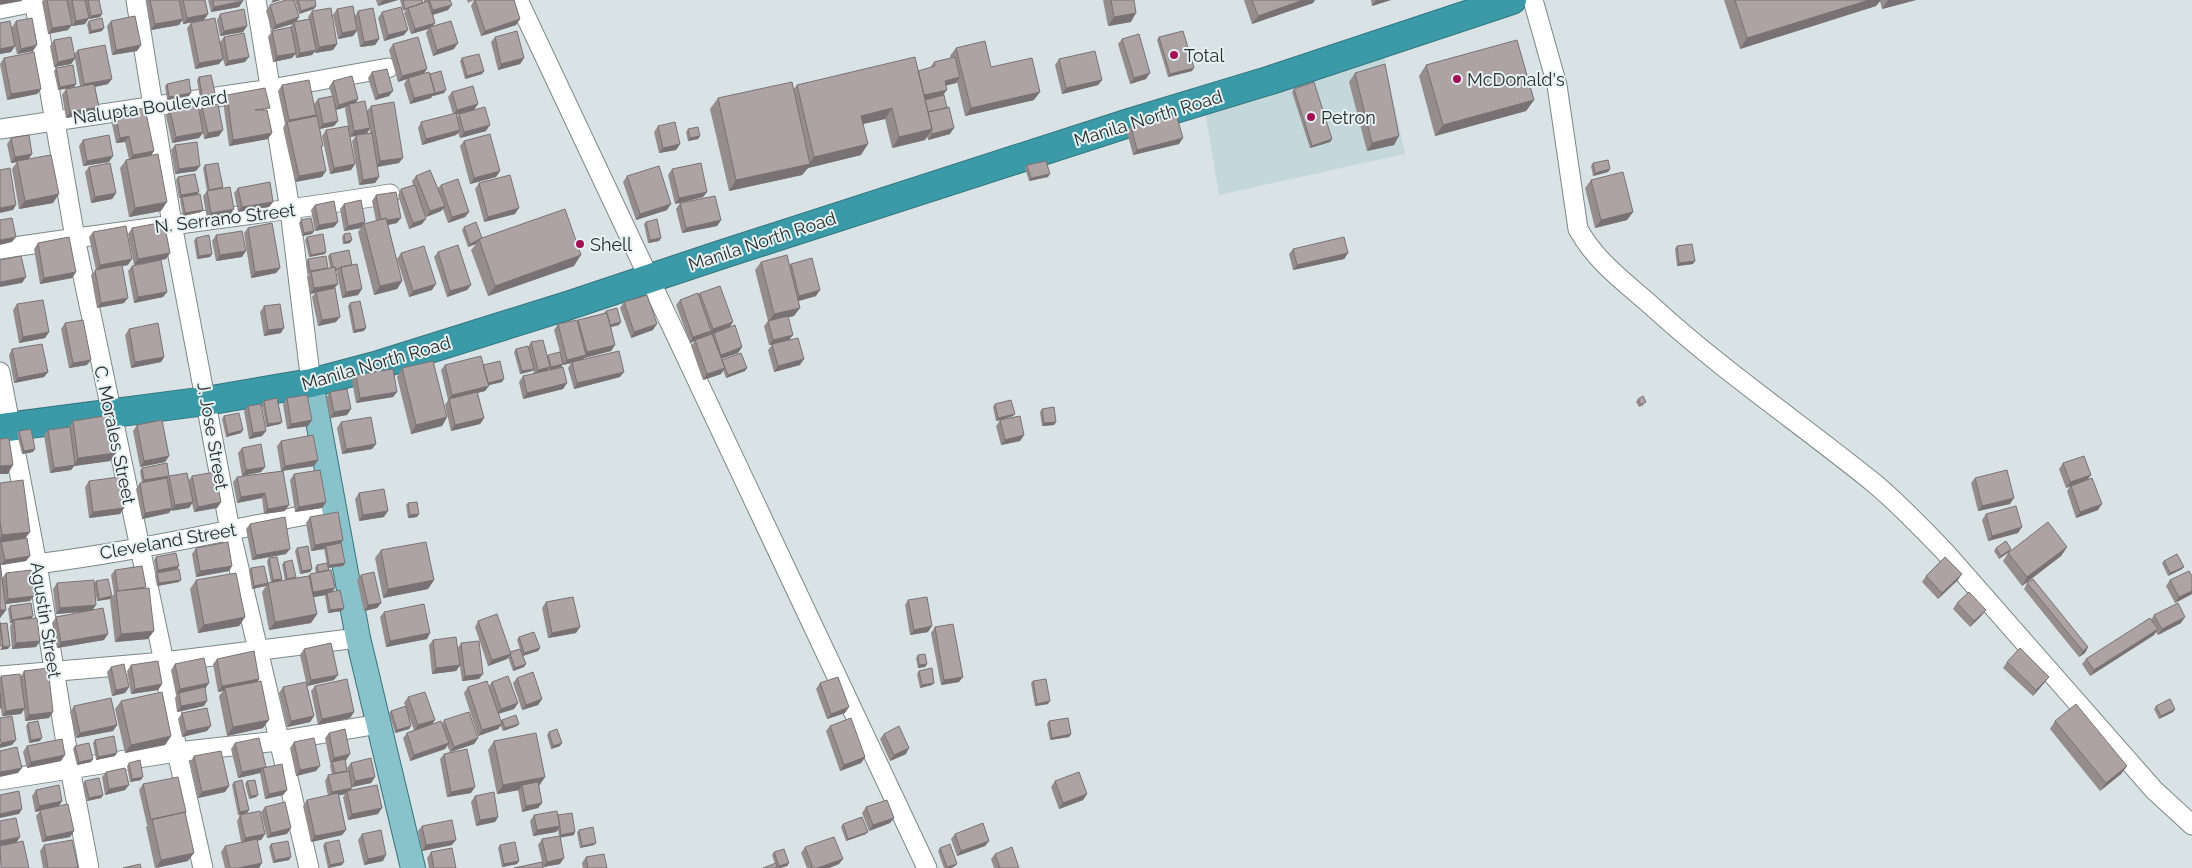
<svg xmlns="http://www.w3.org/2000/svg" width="2192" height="868" viewBox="0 0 2192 868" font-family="Raleway,sans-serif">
<rect width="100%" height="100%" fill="#d9e3e5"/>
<!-- built -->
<path fill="#c4d7da" d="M1384,56L1405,154L1219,195L1205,111Z"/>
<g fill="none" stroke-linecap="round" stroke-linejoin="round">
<defs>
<path id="minor" d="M34,0L75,238L164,662L177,752L203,868
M136,0L172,224L230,530L309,868
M256,0L290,210L311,383
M518,0L927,868
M1533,0L1557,85L1578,229C1596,262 1626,283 1654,308C1723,371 1801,424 1874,483C1899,504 1922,528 1945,552L2154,790L2192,825
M0,9L45,0
M0,129L271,89L388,68
M0,249C130,229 261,215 390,194
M0,372L37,564L70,768L89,868
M0,568C112,557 224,531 335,509
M0,676L164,662L358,638
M0,780L177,752L278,741L379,724"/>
<path id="major" d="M311,383L358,638L413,868"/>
<path id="highway" d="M0,428L206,401L311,383L375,366L570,305L717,256L1129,123L1271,80L1512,0"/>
</defs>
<!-- minor casing -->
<use href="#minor" stroke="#7d8788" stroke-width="21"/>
<!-- major casing -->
<use href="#major" stroke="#34747d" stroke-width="26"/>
<!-- highway casing -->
<use href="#highway" stroke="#34747d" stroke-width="30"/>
<!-- minor -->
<use href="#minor" stroke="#fff" stroke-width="19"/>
<!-- major -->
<use href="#major" stroke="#89c2ca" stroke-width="24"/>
<!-- highway -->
<use href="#highway" stroke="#3a9aa7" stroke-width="28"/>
</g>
<!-- wall -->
<path fill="#958c8e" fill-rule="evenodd" d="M43,0H67L68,30L48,34L42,2Z
M67,0H99L102,14L100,17L89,19V18L85,24L72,26Z
M146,0H205L208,14L204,20L183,24L182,20L179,25L151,30Z
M208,0H243L239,7L211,12Z
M295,0H315L316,6L314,9L299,14Z
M376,0H398L378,6Z
M400,0H422L423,3H424V0H450L448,10L433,15L435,23L432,27L454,49L433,56L426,33L428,29L411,34L404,13L406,10L403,11Z
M467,0H514L520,19L516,25L481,36L471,6L474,0L468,3Z
M1103,0H1134L1131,22L1108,26Z
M1244,0H1315L1313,3L1252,24Z
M1371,0H1391L1372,6Z
M1724,0H1916L1882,9L1880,1L1876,6L1740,49Z
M270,5L299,17L297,21L309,19L308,17L312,11L337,44L333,50L315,53V51L312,55L296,58L295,54L292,58L273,62L268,37L272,31L290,28L292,24L272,30L266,11Z
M337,9L355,16L358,11L379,39L375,45L360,47L357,31L353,36L338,39L333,15Z
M382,12L404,35L384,41L378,18Z
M220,14L247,26L243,32L220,36L217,20Z
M16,21L33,51L17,54L15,46L11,52L0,54V23L12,27Z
M89,21L102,31L89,34L87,24Z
M111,21L141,45L137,51L112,55L107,26Z
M191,23L220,42L224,37L245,62L225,66L223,59L219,64L195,69L187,28Z
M495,37L524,58L520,64L498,70L491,42Z
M1159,37L1192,71L1168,77L1157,40Z
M1122,39L1146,79L1130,84L1118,44Z
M54,40L74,54L78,50L108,84L95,87L99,107L95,113L66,118L62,95L66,89L80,86L75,59L71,64L54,67L50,46Z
M393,44L424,74L430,75L444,93L433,96V95L431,98L410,104L404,84L407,79L398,82L389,50Z
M956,48L991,67L1034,100L965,116L957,82L956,83L946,85L944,95L950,134L928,140L927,136L925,140L892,148L885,119L863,124L861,155L808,168L802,175L729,191L710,109L718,98L793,90L797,85L918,71L930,68L934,62L951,58L950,56Z
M4,58L41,89L37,94L7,100L0,64Z
M462,58L484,71L482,74L465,79L460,61Z
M1059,59L1102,80L1098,85L1062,94L1055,65Z
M1426,65L1534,100L1526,111L1435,136L1419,76Z
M56,68L76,84L74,87L58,90L54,71Z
M372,72L389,96L375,100L368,78Z
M1355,73L1394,145L1367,151L1349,82Z
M199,77L213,96L200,98L197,80Z
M333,81L358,99L356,102L367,111L371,106L399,163L377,167L379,177L375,183L359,185L352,141L356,136L350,137L345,109L346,107L336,110L338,121L334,126L320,129L321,148L322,177L295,182L283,128L285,124L278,91L282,85L314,104L318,99L332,96L329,87ZM370,129V133L367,134Z
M167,84L189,96L167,100L165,86Z
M1294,89L1332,139L1330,142L1310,148L1292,92Z
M452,92L474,110L456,115L457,117L459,114L486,131L460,138L458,133L456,135L422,145L418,128L421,122L453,114L448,97Z
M227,95L268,111V139L229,146L223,101Z
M202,107L219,136L204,139L203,133L199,138L172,143L166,116L170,110L199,112Z
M115,113L154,151L151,155L161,211L129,217L120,168L126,160L129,159L125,142L116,143L111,119Z
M658,126L680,144L676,150L659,153L654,132Z
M1131,126L1179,144L1133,155L1127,132Z
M688,129L700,136L698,139L688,141L686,132Z
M326,130L355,164L351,170L330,174L322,136Z
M11,138L53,203L19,209L12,169L17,162L11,163L7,144Z
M83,140L109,162L83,166L79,146Z
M464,141L500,171L496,177L470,184L460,146Z
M175,145L196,171L175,174L171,150Z
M1593,163L1610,169L1608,172L1593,176L1591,166Z
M205,165L223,187L222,188L230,215L207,219L203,196L207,191L203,168Z
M1027,165L1048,177L1029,181L1025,168Z
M89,167L116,193L112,199L91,203L85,172Z
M672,169L707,192L703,197L675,204L668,175Z
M416,176L438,188L441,185L469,212L465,217L448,223L443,209L441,211L426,217L422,208V224L409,229L398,195L401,189L413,185L412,181Z
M627,176L667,210L636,220L623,182Z
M178,177L197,194L203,210L201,212L183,216L180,199L181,198H179L176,180Z
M1591,180L1633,212L1627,220L1595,228L1585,188Z
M479,183L515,214L484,222L475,189Z
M238,188L273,202L269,207L238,212L234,193Z
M376,195L397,223L388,225L402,281L397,289L374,295L358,232L364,224L376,221L372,201Z
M680,203L721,220L717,226L682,233L676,209Z
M344,204L365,222L361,228L344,231L340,209Z
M315,205L338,222L334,227L315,231L311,210Z
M301,220L314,231L312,234L302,236L299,223Z
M646,222L661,238L659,241L648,243L644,224Z
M464,227L482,238L574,266L488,296L471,250L476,244L468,247L462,230Z
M132,228L170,253L166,259L134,265L128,234Z
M248,228L280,268L276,273L251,278L244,233Z
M93,232L128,265L122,266L124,303L97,308L91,275L96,270L89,237Z
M344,234L350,243L343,244L342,237Z
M216,235L242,257L216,261L212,241Z
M307,237L325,254L309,257L305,240Z
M196,238L212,254L210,257L197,259L194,241Z
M38,243L76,272L72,278L40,284L34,249Z
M1677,246L1693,264L1677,266L1675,249Z
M1293,249L1348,253L1344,259L1293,270L1289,254Z
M438,252L471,285L467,290L447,297L434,257Z
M401,253L432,290L409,297L397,259Z
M330,254L352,265L362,289L358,295L342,298L337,273L338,271L336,272L335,289L336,322L318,326L312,297L315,293L310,294L307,277L310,274H308L306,262L308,259L328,268H330L328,256Z
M761,262L789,266L791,264L816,296L798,301L794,316L789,317V340L800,365L774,372L768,350L772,345H769L764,326L768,321L755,270Z
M132,266L167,292L163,297L134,303L128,271Z
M700,293L733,322L729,327L742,347L738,353L721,359L722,361V360L745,371L726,378L723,370L721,374L703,380L691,346L695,341L690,343L676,305L680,300L698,295Z
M624,302L653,330L631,338L620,308Z
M350,303L364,331L353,333L348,306Z
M17,304L49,332L45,338L19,343L13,310Z
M264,306L281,333L264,336L260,312Z
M606,311L619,325L611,327L615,345L611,351L584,358L583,359L620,377L574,389L568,368L571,363L563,365V364L561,367L549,370L548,369L547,370L567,383L563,389L523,399L519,382L523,376L534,374L533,370L532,371L520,374L514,352L516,349L528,347L531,342L547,356L560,352L554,330L558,324L578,321V320L604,313Z
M65,323L87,365L69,368L61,329Z
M129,329L164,357L161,362L131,368L125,335Z
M12,349L48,372L44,377L14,383L9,355Z
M445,365H483L502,382L489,385L485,391L478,393L484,418L480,424L451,431L445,405L448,400L441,370Z
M402,368L447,417L442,426L411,434L397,377Z
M356,375L397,392L393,397L356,403L352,381Z
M330,392L351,409L347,415L330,418L326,398Z
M287,398L308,426L287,429L283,404Z
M1638,399L1644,405L1639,407L1636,402Z
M264,401L282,422L280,424L266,427L262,403Z
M995,404L1013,416L996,421L993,407Z
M248,406L266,431L262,436L249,439L244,411Z
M1042,409L1056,422L1054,425L1042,426L1040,412Z
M224,416L241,433L226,437L222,419Z
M1000,420L1024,435L1020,441L1001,445L996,426Z
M73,421L116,453L110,461L74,466L71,470L50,473L44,435L48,430L69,427Z
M341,422L376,444L372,449L342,454L337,428Z
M137,425L169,456L165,462L140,467L133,431Z
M19,431L33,452L22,454L17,434Z
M281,441L318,460L314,466L282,471L285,511L264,514L262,498L237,503L233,482L237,477L281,471L277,446Z
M242,448L265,467L261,472L242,476L238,453Z
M2063,463L2091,475L2087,480L2098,510L2076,518L2067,491L2070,486L2066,488L2059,469Z
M142,468L167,480L169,476L189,480L192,476L221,502L217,508L194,512L192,503L189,508L171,510L169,513L142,519L136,489L140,483H142L140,471Z
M294,474L326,502L322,508L295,512L290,480Z
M1975,478L2010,504L1978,511L1971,483Z
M89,481L124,508L120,514L89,518L85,487Z
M0,483L30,532L25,538L30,556L26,561L1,565L2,578L6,573L34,596L30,601L6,604V610L0,618Z
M359,493L384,517L359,521L355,499Z
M408,503L417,517L408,518L406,505Z
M1986,514L2018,533L1988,541L1982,520Z
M310,517L343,540L341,543L345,563L343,566L328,568L332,592L342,611L328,613L325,596L326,595L313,597L317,614L311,623L269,630L262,592L266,586L252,589L249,571L251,568L268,583H271L267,561L269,558L282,579L280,581L285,580L282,565L284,562L295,578L308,576L310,574L316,573L315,568L317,565L327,564L324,549L311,551L306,523Z
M250,524L286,554L252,560L246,529Z
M2067,547L2061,556L2022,586L2003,561L2008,553Z
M196,548L232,566L229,571L196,577L192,554Z
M297,548L312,569L310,572L300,574L295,551Z
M1996,548L2011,549L2009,552L1999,559L1994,551Z
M381,550L434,580L428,589L383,598L375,558Z
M156,557L179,566L177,569L156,573L154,560Z
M2164,561L2184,567L2182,569L2168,576L2162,563Z
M115,570L144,588L148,639L115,642L110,599L114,594L111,575Z
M157,573L179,582L157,586L155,576Z
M361,575L381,603L377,608L364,611L357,580Z
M1926,576L1958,580L1938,599L1922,582Z
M2192,576V594L2175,603L2166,586L2170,580Z
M196,580L245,617L239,626L198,633L190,589Z
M96,581L112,596L110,599L97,601L94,585L92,610L104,640L57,648L52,623L56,617L90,611L56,614L53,589L57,583L94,584Z
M2027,583L2088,647L2085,653L2079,657L2024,589Z
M908,600L928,632L910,635L905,605Z
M546,602L576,633L548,638L542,608Z
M1957,603L1986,610L1982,615L1970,627L1953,609Z
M10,606L31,618L40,641L36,647L12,649L10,626L12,623H10L8,609Z
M384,612L427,639L386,647L380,617Z
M2154,615L2181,623L2158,635L2156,632L2154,635L2090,676L2082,664L2086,659L2151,620Z
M478,621L510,652L520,649L517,640L519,637L540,648L538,651L523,656L524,667L513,671L508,657L507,659L488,666L475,627Z
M935,627L959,682L941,685L931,633Z
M433,640L458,648L461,643L479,679L462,681L460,666L456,671L432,674L429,645Z
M304,649L334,680L307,686L314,716L310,722L287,727L279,693L283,687L306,682L300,655Z
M918,655L927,664L925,667L918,668L916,658Z
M217,659L259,679L258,681L263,728L227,736L219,696L223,691L218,692L213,664Z
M2007,662L2049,677L2045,682L2033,696L2003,668Z
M175,664L205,689L204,706L177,712L175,698L177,694L176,695L171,670Z
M131,665L162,684L158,690L131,694L127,671Z
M111,667L129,687L125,693L112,696L107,672Z
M24,671L49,718L25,721L24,709L21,714L2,716L1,708L0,709V678L1,676H21Z
M919,671L932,685L920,688L917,674Z
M517,678L542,699L538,705L522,710L513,683Z
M1033,681L1048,704L1035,706L1031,683Z
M492,682L518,703L514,709L498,714L501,721L502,720L517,726L503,731L500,725L498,729L478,736L464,693L468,687L489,686Z
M820,683L845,713L827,719L816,689Z
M315,686L354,712L350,718L318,725L311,691Z
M408,697L432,724H442L444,720L478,738L474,744L450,752L447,745L445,749L410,761L403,738L407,733L414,730L408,714L411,726L409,729L395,733L389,713L391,711L406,707L404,703Z
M121,701L171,736L165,745L125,753L115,709Z
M74,706L117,725L113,731L76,738L70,712Z
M2156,706L2175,709L2173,712L2159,719L2154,709Z
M182,713L207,731L182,737L178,719Z
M1049,721L1071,734L1069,737L1050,740L1047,724Z
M2055,721L2127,766L2121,774L2100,791L2050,729Z
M28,723L40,741L29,743L26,726Z
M830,726L865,757L861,763L840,771L826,731Z
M549,732L560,746L551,749L547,735Z
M329,733L350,754L346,760H345L347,772L348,771L347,768L351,763L375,777L371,783L352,787V788L350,791L378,814L348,820L343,797L345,794L339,795L346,830L342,835L311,842L303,806L307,800L328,796L325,781L328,775H332L330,765L331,763H330L325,738Z
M884,734L906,754L890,761L880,739Z
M95,740L115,756L96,760L93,743Z
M494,741L539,786L542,803L538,808L522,812L518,790H519L497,794L488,750Z
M294,742L316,771L296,776L290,748Z
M235,743L266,767L287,790L283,795L265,799L260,773L238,778L231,749Z
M27,746L61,761L27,768L23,752Z
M75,746L93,759L91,762L77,765L73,749Z
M444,754L471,793L447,797L440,759Z
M194,756L229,786L225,792L198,798L190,762Z
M129,763L141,780L130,782L127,766Z
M106,772L125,790L105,795L102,777Z
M85,781L103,795L101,798L87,801L83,784Z
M247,781L258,795L256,797L249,799L245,784Z
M1055,781L1087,794L1083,800L1059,809L1051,787Z
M234,782L249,810L247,813L238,815L232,785Z
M143,784L186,812L185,813L188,861L155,868L146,827L148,825H147L139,790Z
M36,790L62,801L59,806L74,831L70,837L42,842L36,816L40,811L35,812L32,796Z
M475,796L498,817L495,822L476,826L471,802Z
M265,807L287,834L267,838L261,812Z
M866,807L894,818L890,823L869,831L862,813Z
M240,815L265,834L261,840H257L259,868H225L221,852L225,846L241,842L237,821Z
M534,815H558L574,835L560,837V864L543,867V868H514L542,862L538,845L542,839L559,836L558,830L556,832L533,836L530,821Z
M843,824L866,834L846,841L841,827Z
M422,826L452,845L422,851L418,831Z
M579,830L594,845L580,848L577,833Z
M362,834L383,861L364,865L358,840Z
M955,834L989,841L985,846L957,856L951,839Z
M325,843L342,865L328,868L323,846Z
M271,844L291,857L289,860L273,863L269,847Z
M44,845L78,867L77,868H43L40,851Z
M500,845L517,864L502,867L498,848Z
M805,847L839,864L829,868H807L801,853Z
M940,848L955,866L951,868H944L938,851Z
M431,852L456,868H429L427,858Z
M774,852L789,863L787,866L781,868H763L775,864L772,855Z
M995,854L1019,868H994L991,859Z
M586,857L607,868H583L582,863Z"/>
<!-- shaded-wall -->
<path fill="#797274" d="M0,0H22V1L0,5Z
M273,0H281L271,3Z
M384,0H398L378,6L382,1Z
M1303,0H1315L1313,3L1252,24L1258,16Z
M1376,0H1391L1372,6Z
M1869,0H1881L1876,6L1740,49L1747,38Z
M1888,0H1916L1882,9Z
M243,1L239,7L211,12L214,7Z
M452,5L448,10L429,16L433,10Z
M316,6L314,9L299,14L301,11Z
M1136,13L1131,22L1108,26L1114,17Z
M102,14L100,17L89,19L91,16Z
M208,14L204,20L183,24L187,18Z
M299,17L295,23L294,22L292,24L272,30L276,25Z
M89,18L85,24L72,26L76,21Z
M183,19L179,25L151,30L155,24Z
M520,19L516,25L481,36L485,31Z
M435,23L431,28L430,27L428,29L411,34L415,29Z
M72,25L68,30L48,34L52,28Z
M247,26L243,32L220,36L224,31Z
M104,28L102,31L89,34L91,31Z
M357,30L353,36L338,39L342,33Z
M408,30L404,35L384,41L388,35Z
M379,39L375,45L360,47L364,42Z
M458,43L454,49L433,56L437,50Z
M337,44L333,50L315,53L319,47Z
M37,45L33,51L17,54L21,49Z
M141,45L137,51L112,55L116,50Z
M15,46L11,52L0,54V49Z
M316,50L312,55L296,58L300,53Z
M296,53L292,58L273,62L277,56Z
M249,57L245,62L225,66L228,61Z
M75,58L71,64L54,67L58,62Z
M524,58L520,64L498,70L501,64Z
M223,59L219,64L195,69L199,63Z
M1194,68L1192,71L1168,77L1170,74Z
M427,69L423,75L408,78L407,79L398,82L402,76Z
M484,71L482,74L465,79L467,76Z
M1150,73L1146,79L1130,84L1134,78Z
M960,77L956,83L941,87L945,81Z
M112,79L108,84L80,90L84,84Z
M1102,80L1098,85L1062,94L1066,88Z
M76,84L74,87L58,90L60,87Z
M41,89L37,94L7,100L11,94Z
M446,90L444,93L433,96L435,93Z
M947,90L943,95L918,101L922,96Z
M393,91L389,96L375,100L378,95Z
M1040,92L1034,100L965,116L971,108Z
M191,93L189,96L167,100L169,97Z
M215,93L213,96L200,98L202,96Z
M435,93L431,98L410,104L414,98Z
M358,99L354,105L349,104L346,107L335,110L339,105Z
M1534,100L1526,111L1435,136L1443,125Z
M478,104L474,110L453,115L457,110Z
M99,107L95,113L66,118L70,112Z
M892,108L885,119L854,126L861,116Z
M316,115L312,121L287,124L289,120Z
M338,121L334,126L319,129L323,124Z
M490,125L486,131L460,138L464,132Z
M370,128L366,134L350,137L354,131Z
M954,128L950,134L928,140L932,134Z
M932,129L925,140L892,148L899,137Z
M223,130L219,136L204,139L208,133Z
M460,130L456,135L422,145L426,139Z
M203,132L199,138L172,143L176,137Z
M272,133L268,139L229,146L233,140Z
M129,136L125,142L116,143L120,138Z
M700,136L698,139L688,141L690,138Z
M1399,136L1394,145L1367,151L1372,143Z
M1183,138L1179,144L1133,155L1137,150Z
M1332,139L1330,142L1310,148L1312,146Z
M680,144L676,150L659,153L663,148Z
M868,144L861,155L808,168L802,175L729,191L736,180L809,164L814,157Z
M154,151L150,157L129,161L133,155Z
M32,154L28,160L17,161V162L11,163L15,157Z
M113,156L109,162L83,166L87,161Z
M403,158L399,163L376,167L380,161Z
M355,164L351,170L330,174L334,168Z
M200,166L196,171L175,174L179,169Z
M1610,169L1608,172L1593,176L1595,173Z
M326,171L322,177L295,182L299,176Z
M500,171L496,177L470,184L474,178Z
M1050,174L1048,177L1029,181L1031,178Z
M379,177L375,183L359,185L363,180Z
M199,192L197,195L182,197L181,198H179L181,195Z
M707,192L703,197L675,204L679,198Z
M116,193L112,199L91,203L95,197Z
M59,194L53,203L19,209L25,201Z
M167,202L161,211L129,217L135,208Z
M273,202L269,207L238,212L242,207Z
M671,204L667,210L636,220L640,214Z
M16,205L13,210L0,213V208Z
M445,206L441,211L426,217L430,211Z
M519,208L515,214L484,222L488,217Z
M234,209L230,215L207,219L211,213Z
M203,210L201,212L183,216L185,213Z
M469,212L465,217L448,223L452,217Z
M1633,212L1627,220L1595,228L1601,220Z
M401,218L397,223L377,227L381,221Z
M426,219L422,224L409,229L413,223Z
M721,220L717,226L682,233L686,228Z
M338,222L334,227L315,231L319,225Z
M365,222L361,228L344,231L348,226Z
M314,231L312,234L302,236L304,233Z
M16,237L12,242L0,245V240Z
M661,238L659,241L648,243L650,240Z
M352,240L350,243L343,244L345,242Z
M478,241L476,244L468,247L470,244Z
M246,251L242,257L216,261L220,255Z
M326,252L325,254L309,257L311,255Z
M170,253L166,259L134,265L138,259Z
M1348,253L1344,259L1293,270L1297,265Z
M212,254L210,257L197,259L199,256Z
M581,255L574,266L488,296L495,286Z
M132,259L128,265L96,271L100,265Z
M1695,261L1693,264L1677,266L1679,263Z
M280,268L276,273L251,278L255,272Z
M76,272L72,278L40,284L44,278Z
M26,277L22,283L0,287V282Z
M402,281L397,289L374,295L380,286Z
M338,284L334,289L316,292L315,293L310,294L314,288Z
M436,284L432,290L409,297L413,291Z
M471,285L467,290L447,297L450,291Z
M362,289L358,295L342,298L346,292Z
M820,290L816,296L795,302L799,296Z
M167,292L163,297L134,303L138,297Z
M128,298L124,303L97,308L101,303Z
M800,308L794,316L768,322L774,314Z
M340,317L336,322L318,326L322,320Z
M621,322L619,325L607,328L609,325Z
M733,322L729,328L709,335L713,329Z
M657,324L653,330L631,338L634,332Z
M284,328L281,333L264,336L268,330Z
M366,328L364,331L353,333L355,330Z
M711,331L707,336L690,343L693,337Z
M49,332L45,338L19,343L23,337Z
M793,335L789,340L769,345L773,340Z
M615,345L611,351L584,358L582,361L572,362L571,363L563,365L567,360L585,355L587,352Z
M742,347L738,353L718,360L721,355Z
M164,357L161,362L131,368L135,362Z
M804,359L800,365L774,372L778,366Z
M91,360L87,365L69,368L73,363Z
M563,364L561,367L549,370L551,367Z
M550,367L546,372L534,375L538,370Z
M725,368L721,374L703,380L707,374Z
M747,368L745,371L726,378L728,375Z
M534,369L532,371L520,374L522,371Z
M48,372L44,377L14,383L18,378Z
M624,372L620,377L574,389L577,383Z
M504,379L502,382L485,386L487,383Z
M567,383L563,389L523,399L527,393Z
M489,386L485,391L448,400L452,395Z
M397,392L393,397L356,403L360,398Z
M351,409L347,415L330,418L334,412Z
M1015,414L1013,416L996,421L998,418Z
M447,417L442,426L411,434L416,425Z
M484,418L480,424L451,431L455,425Z
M312,420L308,426L287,429L291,424Z
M282,422L280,424L266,427L268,424Z
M1056,422L1054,425L1042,426L1044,423Z
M243,430L241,433L226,437L228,434Z
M266,431L262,436L249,439L253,433Z
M1024,435L1020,441L1001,445L1005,440Z
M376,444L372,449L342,454L346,449Z
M35,449L33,452L22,454L24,451Z
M116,453L110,461L74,466L71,470L50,473L54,468L74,465L78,458Z
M169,456L165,462L140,467L144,461Z
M318,460L314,466L281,471L285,466Z
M13,465L8,474H0V466Z
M265,467L261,472L242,476L246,470Z
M2091,475L2087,480L2066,488L2070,482Z
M169,476L167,479L142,483L144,480Z
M265,493L262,498L237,503L241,497Z
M2014,498L2010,504L1978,511L1982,506Z
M193,502L189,508L171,511L175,505Z
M221,502L217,508L194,512L198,507Z
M326,502L322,508L295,512L299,507Z
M2102,504L2098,510L2076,518L2080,512Z
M289,505L285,511L264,514L268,509Z
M124,508L120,514L89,518L93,512Z
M172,508L169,513L142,519L145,513Z
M388,511L384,517L359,521L363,515Z
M419,514L417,517L408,518L410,515Z
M2022,527L2018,533L1988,541L1992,536Z
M30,532L24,540L1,542L0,543V538L2,535Z
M343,540L339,546H326L324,549L311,551L315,545Z
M2067,547L2061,556L2022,586L2027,577Z
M290,549L286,554L252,560L256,555Z
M2011,549L2009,552L1999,559L2001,556Z
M30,556L26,561L1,565L5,560Z
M345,563L343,566L327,568L329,565Z
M179,566L177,569L156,573L158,570Z
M232,566L229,571L196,577L200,571Z
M2184,567L2182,569L2168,576L2170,573Z
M312,569L310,572L300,574L302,571Z
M1962,574L1958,580L1938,599L1942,593Z
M282,579L280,582L271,583L273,580Z
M181,580L179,582L157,586L159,583Z
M434,580L428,589L383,598L388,589Z
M268,584L266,586L252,589L254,586Z
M335,588L331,594L327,593L326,595L309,598L313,592Z
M2192,591V594L2175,603L2179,597Z
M34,596L30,601L5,604L8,599Z
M112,596L110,599L97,601L99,599Z
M381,603L377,608L364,611L368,605Z
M96,605L92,611L56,614L60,608Z
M344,608L342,611L328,613L330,610Z
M0,610H6L0,618Z
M1986,610L1982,615L1970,627L1974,621Z
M317,614L311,623L269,630L275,622Z
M33,616L31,619L14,620L12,623H10L12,620Z
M245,617L239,626L198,633L204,625Z
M2185,617L2181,623L2158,635L2162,629Z
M932,626L928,632L910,635L914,630Z
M580,627L576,633L548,638L552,633Z
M2158,629L2154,635L2090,676L2094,670Z
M154,631L148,639L115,642L121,634Z
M430,633L427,639L386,647L390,641Z
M108,634L104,640L57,648L61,642Z
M40,641L36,647L12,649L16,643Z
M10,646L8,649L0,650L2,647Z
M2088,647L2085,653L2079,657L2083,651Z
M540,648L538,651L522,656L524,653Z
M511,654L507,659L488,666L492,660Z
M526,664L524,667L513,671L515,668Z
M927,664L925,667L918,668L919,665Z
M460,665L456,671L432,674L436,668Z
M483,674L479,679L462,681L465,676Z
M338,675L334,680L307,686L311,680Z
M963,677L959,682L941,685L944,680Z
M2049,677L2045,682L2033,696L2036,690Z
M259,679L256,684L225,688L223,691L218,692L222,686Z
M209,683L205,689L179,693L176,695L180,689Z
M934,683L932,685L920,688L922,685Z
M162,684L158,690L131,694L135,689Z
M129,687L125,693L112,696L116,690Z
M542,699L538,705L522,710L526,705Z
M207,701L204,706L177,712L181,706Z
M1050,701L1048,704L1035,706L1037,704Z
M518,703L514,709L497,714L501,709Z
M849,707L845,713L827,719L831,714Z
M25,708L21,714L2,716L6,711Z
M2175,709L2173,712L2159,719L2161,716Z
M53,712L49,718L25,721L29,715Z
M354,712L350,718L318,725L322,719Z
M314,716L310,722L287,727L291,721Z
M269,720L263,728L227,736L233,727Z
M435,720L431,726L414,731L418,725Z
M502,724L498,729L478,736L482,730Z
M519,724L517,726L503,731L505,728Z
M117,725L113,731L76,738L80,733Z
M211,726L207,731L182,737L186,731Z
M411,726L409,729L395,733L397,730Z
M1071,734L1069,737L1050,740L1052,738Z
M171,736L165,745L125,753L131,745Z
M42,738L40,741L29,743L31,740Z
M478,738L474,744L450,752L454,747Z
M16,740L12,745L0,748V744L1,743Z
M449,743L445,749L410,761L414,755Z
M562,743L560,746L551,749L553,746Z
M909,748L906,754L890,761L894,755Z
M117,753L115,756L96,760L98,757Z
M350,754L346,760L332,763V762L330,763L334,758Z
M65,755L61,761L27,768L31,762Z
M865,757L861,763L840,771L844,765Z
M93,759L91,762L77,765L79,762Z
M320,766L316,771L296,776L300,770Z
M2127,766L2121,774L2100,791L2106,783Z
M22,768L18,773L0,777V772Z
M263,768L260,773L238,778L242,772Z
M143,777L141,780L130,782L132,779Z
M375,777L371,783L352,787L355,781Z
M545,777L539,786L522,785L519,790L497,794L503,785Z
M129,785L125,790L105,795L109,789Z
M229,786L225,792L198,798L202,792Z
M475,787L471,793L447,797L451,792Z
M352,788L348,793L347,791L345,794L328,798L332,792Z
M287,790L283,795L265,799L269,794Z
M1087,794L1083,800L1059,809L1063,803Z
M103,795L101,798L87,801L89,798Z
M258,795L256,797L249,799L251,796Z
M62,801L58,807L35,812L39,806Z
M542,803L538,808L522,812L526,806Z
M382,808L378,814L348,820L352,814Z
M22,809L19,814L0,818V814Z
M249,810L247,813L238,815L240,812Z
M498,817L495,822L476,826L480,820Z
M894,818L890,823L869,831L873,825Z
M560,826L556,832L533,836L537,830Z
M291,828L287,834L267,838L271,833Z
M346,830L342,835L311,842L315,836Z
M74,831L70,837L42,842L46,837Z
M575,832L574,835L559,838L561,835Z
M868,832L866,834L846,841L848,839Z
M265,834L261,840L242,844L245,838Z
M20,837L16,843L0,846V841Z
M456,840L452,845L422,851L426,845Z
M989,841L985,846L957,856L961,851Z
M596,843L594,845L580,848L582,846Z
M194,853L188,861L156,868L161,860Z
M386,855L383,861L364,865L368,859Z
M291,857L289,860L273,863L275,860Z
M564,858L560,864L543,867L547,862Z
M843,859L839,864L829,868H817Z
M519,861L517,864L502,867L504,864Z
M344,862L342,865L328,868L330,865Z
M262,863L259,868H238Z
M789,863L787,866L778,868L779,866Z
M957,864L955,866L951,868H947Z"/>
<!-- building -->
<path fill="#ada3a5" stroke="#797274" d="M47,0H67L72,25L52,28Z
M72,0H85L89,18L76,21Z
M88,0H99L102,14L91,16Z
M150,0H179L183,19L155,24Z
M183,0H205L208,14L187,18Z
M213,0H243V1L214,7Z
M286,0H294L299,17L276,25L270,5Z
M298,0H315L316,6L301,11Z
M403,0H422L423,3L405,9Z
M429,0H450L452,5L433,10Z
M475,0H514L520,19L485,31Z
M1111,0H1134L1136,13L1114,17Z
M1252,0H1303L1258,16Z
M1735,0H1869L1747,38Z
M428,1L435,23L415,29L408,8Z
M353,6L357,30L342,33L337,9Z
M401,7L408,30L388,35L382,12Z
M331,8L337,44L319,47L312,11Z
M373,8L379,39L364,42L358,11Z
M244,9L247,26L224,31L220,14Z
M135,16L141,45L116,50L111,21Z
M32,18L37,45L21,49L16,21Z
M102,18L104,28L91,31L89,21Z
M215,18L223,59L199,63L191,23Z
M310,19L316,50L300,53L294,22Z
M10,21L15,46L0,49V23Z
M451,21L458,43L437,50L430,27Z
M291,27L296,53L277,56L272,31Z
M517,31L524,58L501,64L495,37Z
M1183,31L1194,68L1170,74L1159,37Z
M244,33L249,57L228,61L224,37Z
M1139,34L1150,73L1134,78L1122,39Z
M71,37L75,58L58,62L54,40Z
M418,37L427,69L402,76L393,44Z
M1517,40L1534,100L1443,125L1426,65Z
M985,41L991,67L1032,58L1040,92L971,108L956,48Z
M105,45L112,79L84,84L78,50Z
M1095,51L1102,80L1066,88L1059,59Z
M34,52L41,89L11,94L4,58Z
M479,54L484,71L467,76L462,58Z
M915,57L932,129L899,137L892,108L861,116L868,144L814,157L797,85Z
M955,57L960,77L945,81L947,90L924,95L918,71L935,66L934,62Z
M1385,64L1399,136L1372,143L1355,73Z
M73,65L76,84L60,87L56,68Z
M387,69L393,91L378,95L372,72Z
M441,71L446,90L435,93L430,74Z
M429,72L435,93L414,98L408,78Z
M211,75L215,93L202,96L199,77Z
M352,76L358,99L339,105L333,81Z
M189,79L191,93L169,97L167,84Z
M309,80L316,115L289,120L282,85Z
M792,82L810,164L736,180L718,98Z
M1314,82L1332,139L1312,146L1294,89Z
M94,84L99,107L70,112L66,89Z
M473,86L478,104L457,110L452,92Z
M265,88L270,108L255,110H267L272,133L233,140L227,95Z
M944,95L947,108L928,112L925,100Z
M333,96L338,121L323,124L318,99Z
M365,101L370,128L354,131L349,104Z
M394,102L403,158L380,161L371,106Z
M218,104L223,130L208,133L202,107Z
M198,105L203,132L176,137L170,110Z
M485,107L490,125L464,132L459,114Z
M949,107L954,128L932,134L931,131L932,129L928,112Z
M145,108L154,151L133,155L129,136L120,138L115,113Z
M456,113L460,130L426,139L421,122Z
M1176,114L1183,138L1137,150L1131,126Z
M317,116L323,146H321L326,171L299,176L287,122Z
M675,122L680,144L663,148L658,126Z
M348,126L355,164L334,168L326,130Z
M698,127L700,136L690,138L688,129Z
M372,133L379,177L363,180L356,135Z
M490,134L500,171L474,178L464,141Z
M29,135L32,154L15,157L11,138Z
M109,135L113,156L87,161L83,140Z
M197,142L200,166L179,169L175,145Z
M158,154L167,202L135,208L126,160Z
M51,155L59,194L25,201L17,161Z
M1608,160L1610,169L1595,173L1593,163Z
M1046,161L1050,174L1031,178L1027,165Z
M110,163L116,193L95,197L89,167Z
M218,163L223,187L209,190L205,165Z
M701,163L707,192L679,198L672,169Z
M659,166L671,204L640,214L627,176Z
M10,168L16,205L0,208V170Z
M430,170L445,206L430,211L416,176Z
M1623,172L1633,212L1601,220L1591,180Z
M195,174L199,192L181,195L178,177Z
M510,175L519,208L488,217L479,183Z
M458,179L469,212L452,217L441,185Z
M270,182L273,202L242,207L238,188Z
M415,185L426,219L413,223L401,189Z
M230,187L234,209L211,213L207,191Z
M396,192L401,218L387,220L386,218L381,220L376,195Z
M200,194L203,210L185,213L182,197Z
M715,196L721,220L686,228L680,203Z
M361,200L365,222L348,226L344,204Z
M334,201L338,222L319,225L315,205Z
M565,209L581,255L495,286L479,239Z
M12,218L16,237L0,240V220Z
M311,218L314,231L304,233L301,220Z
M386,218L402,281L380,286L364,224Z
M657,219L661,238L650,240L646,222Z
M164,222L170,253L138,259L132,228Z
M476,222L482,238L470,244L464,227Z
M272,223L280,268L255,272L248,228Z
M126,226L132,259L100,265L93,232Z
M242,231L246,251L220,255L216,235Z
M350,233L352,240L345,242L344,234Z
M323,234L326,252L311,255L307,237Z
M209,235L212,254L199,256L196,238Z
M69,237L76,272L44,278L38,243Z
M1344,237L1348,253L1297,265L1293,249Z
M1692,244L1695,261L1679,263L1677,246Z
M458,245L471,285L450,291L438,252Z
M424,246L436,284L413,291L401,253Z
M349,250L352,265L341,267L340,268L336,269L335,267H333L330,254Z
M787,255L800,308L774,314L761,262Z
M21,256L26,277L0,282V260Z
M326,256L328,268L310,271L308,259Z
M812,258L820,290L799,296L791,264Z
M161,260L167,292L138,297L132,266Z
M357,264L362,289L346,292L341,267Z
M122,265L128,298L101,303L95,270Z
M335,267L338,284L314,288L311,272Z
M720,286L733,322L713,329L700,293Z
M335,288L340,317L322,320L316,292Z
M698,293L711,331L693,337L680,300Z
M647,295L657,324L634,332L624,302Z
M43,300L49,332L23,337L17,304Z
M360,301L366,328L355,330L350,303Z
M280,304L284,328L268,330L264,306Z
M617,308L621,322L610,325L607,313H606V311Z
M607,313L615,345L587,352L578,320Z
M788,316L793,335L773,340L768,321Z
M83,320L91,360L73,363L65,323Z
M577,320L586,355L567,360L558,324Z
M158,323L164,357L135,362L129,329Z
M735,325L742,347L721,355L714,333Z
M712,334L725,368L707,374L695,340Z
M798,338L804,359L778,366L772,344Z
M543,340L550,367L538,370L531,342Z
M42,344L48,372L18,378L12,349Z
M528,346L534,369L522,371L516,349Z
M619,351L624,372L577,383L572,362Z
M560,352L563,364L551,367L548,355Z
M741,353L747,368L728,375L722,360Z
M481,356L489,386L452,395L445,365Z
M433,361L447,417L416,425L402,368Z
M500,361L504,379L488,383L483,365Z
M563,367L567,383L527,393L523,376Z
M393,369L397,392L360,398L356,375Z
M347,389L351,409L334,412L330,392Z
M477,392L484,418L455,425L449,399Z
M307,395L312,420L291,424L287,398Z
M1643,396L1646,402L1641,405L1638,399Z
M277,398L282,422L268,424L264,401Z
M1011,400L1015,414L998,418L995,404Z
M261,404L266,431L253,433L248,406Z
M1054,407L1056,422L1044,423L1042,409Z
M239,413L243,430L228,434L224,416Z
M110,415L116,453L78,458L73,421Z
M1020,416L1024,435L1005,440L1000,420Z
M371,417L376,444L346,449L341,422Z
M162,420L169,456L144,461L137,425Z
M70,427L75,465L54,468L48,430Z
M31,429L35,449L24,451L19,431Z
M313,435L318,460L285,466L281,441Z
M9,438L13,465L0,466V439Z
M261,444L265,467L246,470L242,448Z
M2084,456L2091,475L2070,482L2063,463Z
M167,463L169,476L144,480L142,468Z
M320,470L326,502L299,507L294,474Z
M2007,470L2014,498L1982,506L1975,478Z
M283,471L289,505L268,509L265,493L241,497L237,477Z
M215,472L221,502L198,507L192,476Z
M187,473L193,502L175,505L169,476Z
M119,477L124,508L93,512L89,481Z
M167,478L172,508L145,513L140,483Z
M2092,478L2102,504L2080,512L2071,486Z
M23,480L30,532L2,535L0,521V483Z
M384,489L388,511L363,515L359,493Z
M417,502L419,514L410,515L408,503Z
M2016,506L2022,527L1992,536L1986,514Z
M338,512L343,540L315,545L310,517Z
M285,517L290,549L256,555L250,524Z
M2048,522L2067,547L2027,577L2008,553Z
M27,538L30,556L5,560L1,542Z
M2006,541L2011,549L2001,556L1996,548Z
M228,542L232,566L200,571L196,548Z
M426,542L434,580L388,589L381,550Z
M341,543L345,563L329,565L326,546Z
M308,546L312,569L302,571L297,548Z
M176,553L179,566L158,570L156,557Z
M2177,554L2184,567L2170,573L2164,561Z
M277,557L282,579L273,580L269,558Z
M1945,557L1962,574L1942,593L1926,576Z
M292,560L296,577L287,579L284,562Z
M0,563L6,610H0Z
M327,563L329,570L318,572L317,565Z
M142,566L146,587L118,591L115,570Z
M264,566L268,583L254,586L251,568Z
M179,569L181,580L159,583L157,573Z
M31,570L34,596L8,599L6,573Z
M331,570L335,588L313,592L310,574Z
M2189,571L2192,576V591L2179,597L2170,580Z
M374,572L381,603L368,605L361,575Z
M236,573L245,617L204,625L196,580Z
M309,576L317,614L275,622L268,583Z
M108,579L112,596L99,599L96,581Z
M2033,579L2088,647L2083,651L2027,583Z
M94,580L96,605L60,608L57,583Z
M149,588L154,631L121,634L116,591Z
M340,590L344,608L330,610L327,593Z
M1969,592L1986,610L1974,621L1957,603Z
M573,597L580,627L552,633L546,602Z
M927,597L932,626L914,630L908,600Z
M31,603L33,616L12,620L10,606Z
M2178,603L2185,617L2162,629L2154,615Z
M424,604L430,633L390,641L384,612Z
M103,608L108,634L61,642L56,617Z
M497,614L511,654L492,660L478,621Z
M37,618L40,641L16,643L14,620Z
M2150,618L2158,629L2094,670L2086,659Z
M0,622L3,646H0Z
M7,623L10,646L2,647L3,646L0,624Z
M953,624L963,677L944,680L935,627Z
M534,632L540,648L524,653L519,637Z
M456,637L460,665L436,668L433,640Z
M479,641L483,674L465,676L461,643Z
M331,643L338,675L311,680L304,649Z
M2020,648L2049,677L2036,690L2007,662Z
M520,649L526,664L515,668L510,654H511L510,652Z
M254,651L259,679L222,686L217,659Z
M925,654L927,664L919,665L918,655Z
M204,658L209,683L180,689L175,664Z
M158,661L162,684L135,689L131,665Z
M124,664L129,687L116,690L111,667Z
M48,668L53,712L29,715L24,671Z
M932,668L934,683L922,685L919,671Z
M533,672L542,699L526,705L517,678Z
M20,674L25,708L6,711L1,676Z
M508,676L518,703L501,709L492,682Z
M838,677L849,707L831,714L820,683Z
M347,679L354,712L322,719L315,686Z
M1046,679L1050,701L1037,704L1033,681Z
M261,681L269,720L233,727L225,688Z
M487,681L502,724L482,730L468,687Z
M306,682L314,716L291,721L283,687Z
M205,687L207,701L181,706L179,693Z
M162,692L171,736L131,745L121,701Z
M425,692L435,720L418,725L408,697Z
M0,693L1,708H0Z
M111,698L117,725L80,733L74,706Z
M2170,699L2175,709L2161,716L2156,706Z
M2076,704L2127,766L2106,783L2055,721Z
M406,706L411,726L397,730L391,711Z
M207,708L211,726L186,731L182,713Z
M469,712L478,738L454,747L444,720Z
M516,715L519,724L505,728L502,720Z
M12,716L16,740L1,743L0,737V718Z
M851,718L865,757L844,765L830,726Z
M1068,718L1071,734L1052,738L1049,721Z
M38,721L42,738L31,740L28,723Z
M441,721L449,743L414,755L407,733Z
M899,726L909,748L894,755L884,734Z
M345,729L350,754L334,758L329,733Z
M557,729L562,743L553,746L549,732Z
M536,733L545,777L503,785L494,741Z
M114,736L117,753L98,757L95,740Z
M259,738L266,767L242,772L235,743Z
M314,738L320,766L300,770L294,742Z
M62,739L65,755L31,762L27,746Z
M89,743L93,759L79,762L75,746Z
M17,747L22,768L0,772V751Z
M467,749L475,787L451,792L444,754Z
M221,751L229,786L202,792L194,756Z
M371,758L375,777L355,781L351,763Z
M345,759L347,771L335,773L332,762Z
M140,760L143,777L132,779L129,763Z
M282,764L287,790L269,794L263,768Z
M125,768L129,785L109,789L106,772Z
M349,771L352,788L332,792L328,775Z
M1079,772L1087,794L1063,803L1055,781Z
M178,777L186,812L151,820L143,784Z
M99,778L103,795L89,798L85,781Z
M242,780L249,810L240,812L234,782Z
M255,780L258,795L251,796L247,781Z
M538,782L542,803L526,806L522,785Z
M59,785L62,801L39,806L36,790Z
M377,785L382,808L352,814L347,791Z
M19,791L22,809L0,814V795Z
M494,792L498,817L480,820L475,796Z
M338,793L346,830L315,836L307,800Z
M887,800L894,818L873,825L866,807Z
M285,802L291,828L271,833L265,807Z
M68,804L74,831L46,837L40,810Z
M260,811L265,834L245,838L240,815Z
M557,811L560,826L537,830L534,815Z
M185,812L194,853L161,860L152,819Z
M572,813L575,832L561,835L558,815Z
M862,817L868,832L848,839L843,824Z
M16,818L20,837L0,841V821Z
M452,820L456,840L426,845L422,826Z
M983,823L989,841L961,851L955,834Z
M593,827L596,843L582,846L579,830Z
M381,830L386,855L368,859L362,834Z
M560,836L564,858L547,862L542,839Z
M834,837L843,859L817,868H813L805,847Z
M257,839L262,863L238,868H230L225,846Z
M72,840L78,867L74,868H48L44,845Z
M339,840L344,862L330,865L325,843Z
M23,841L29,868H1L0,846Z
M288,841L291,857L275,860L271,844Z
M515,842L519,861L504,864L500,845Z
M950,844L957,864L947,867L940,848Z
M1012,847L1019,868H1000L995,854Z
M452,848L456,868H434L431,852Z
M784,849L789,863L779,866L774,852Z
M604,854L607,868H588L586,857Z
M542,862L543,868H514Z
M776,863L777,868H763Z
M140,864L141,868H123Z"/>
<!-- markers -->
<g fill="#a21055" stroke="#e6f1f2" stroke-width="2">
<circle cx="1174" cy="55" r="5"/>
<circle cx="1457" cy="79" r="5"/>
<circle cx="1311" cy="117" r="5"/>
<circle cx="580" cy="244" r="5"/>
</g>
<g text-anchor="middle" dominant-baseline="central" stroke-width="4" stroke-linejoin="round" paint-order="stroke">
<!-- poi labels -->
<g font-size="18" fill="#292d2e" stroke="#e6f1f2" text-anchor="start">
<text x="1184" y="55">Total</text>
<text x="1467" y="79">McDonald's</text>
<text x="1321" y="117">Petron</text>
<text x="590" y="244">Shell</text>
</g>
<!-- street labels -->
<g font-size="18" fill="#292d2e" stroke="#e6f1f2">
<text transform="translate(150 107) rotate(-8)">Nalupta Boulevard</text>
<text transform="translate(1148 118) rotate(-17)">Manila North Road</text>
<text transform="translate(225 218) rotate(-7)">N. Serrano Street</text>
<text transform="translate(762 241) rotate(-18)">Manila North Road</text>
<text transform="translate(376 363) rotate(-16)">Manila North Road</text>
<text transform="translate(115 435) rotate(78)">C. Morales Street</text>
<text transform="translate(213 436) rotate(80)">J. Jose Street</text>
<text transform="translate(168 541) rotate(-10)">Cleveland Street</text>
<text transform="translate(46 620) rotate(81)">Agustin Street</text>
</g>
</g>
</svg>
